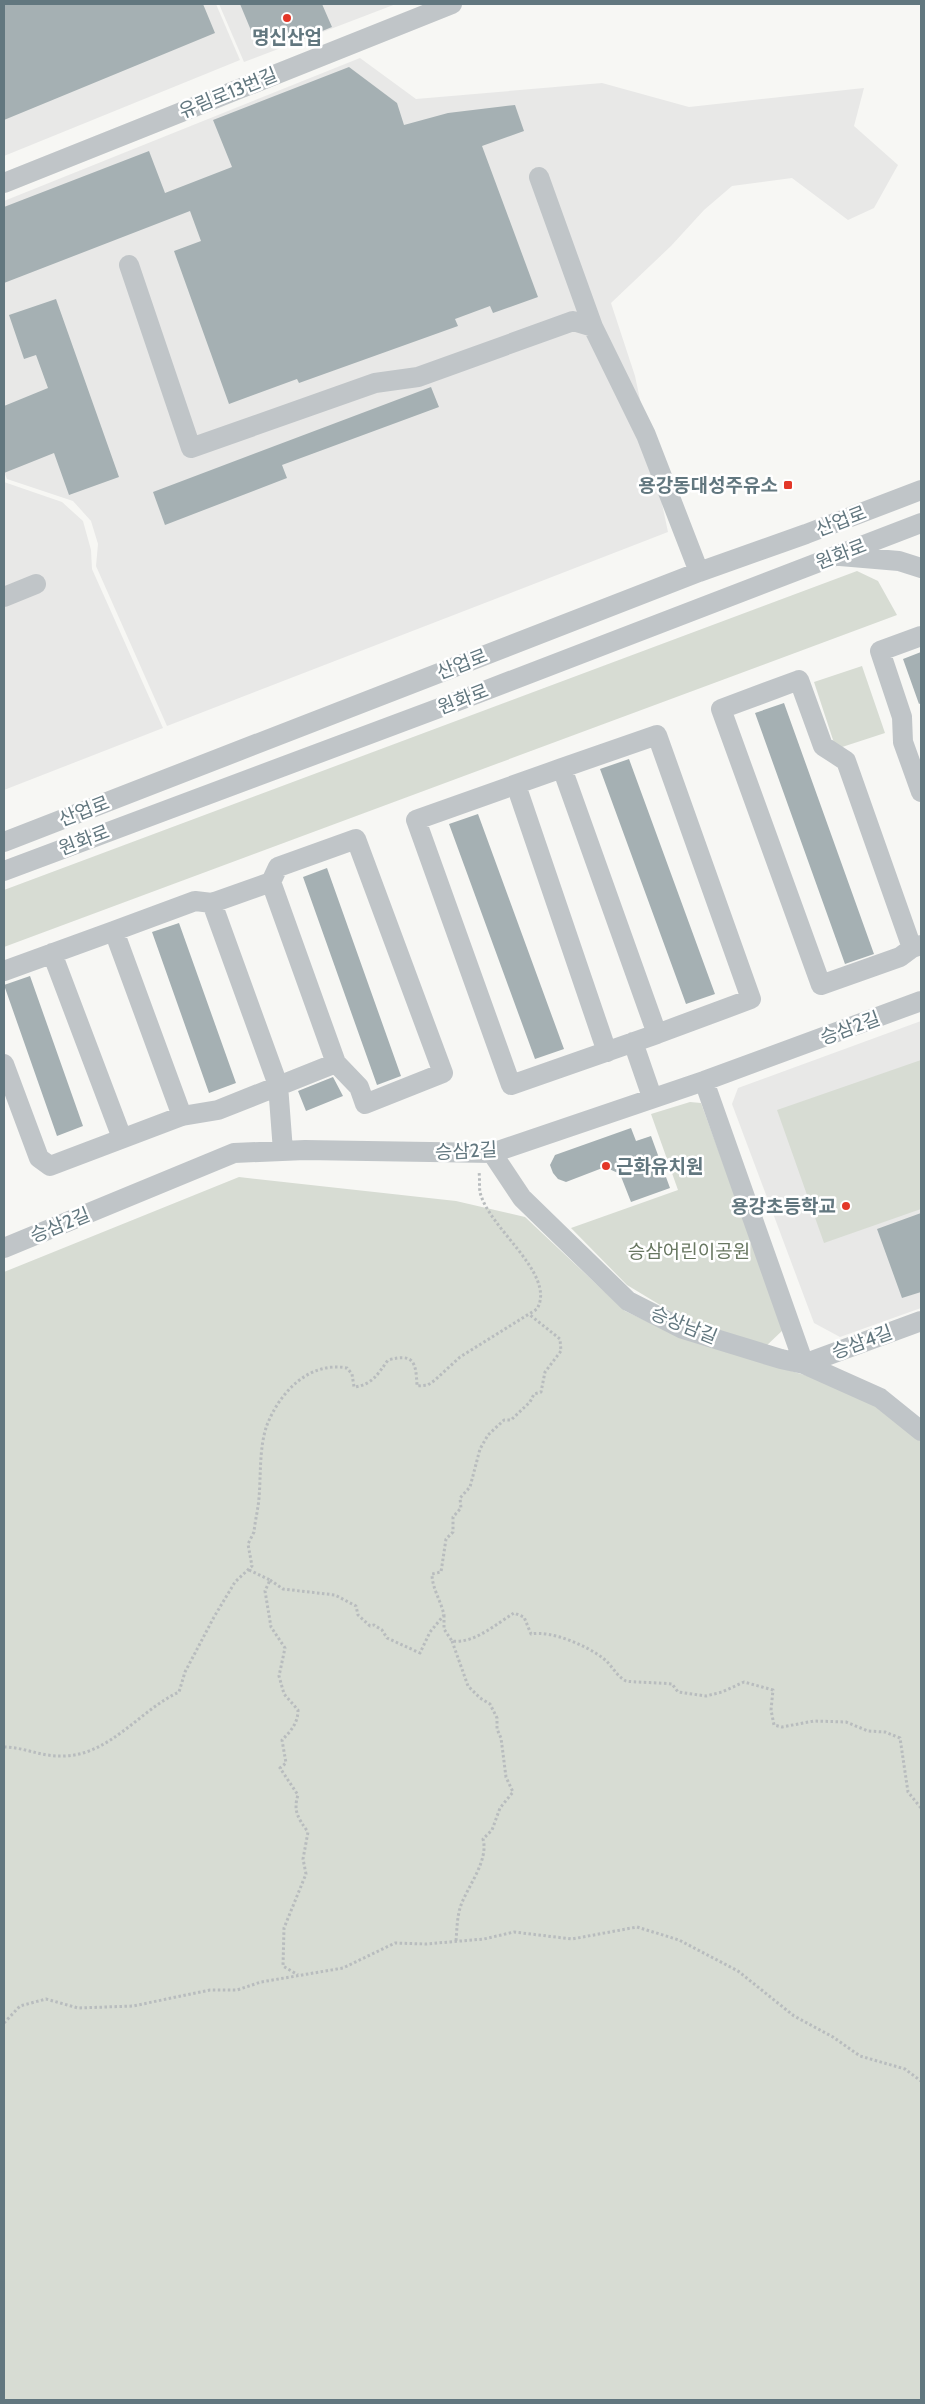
<svg xmlns="http://www.w3.org/2000/svg" width="925" height="2404" viewBox="0 0 925 2404" font-family="Cabin,'Noto Sans KR',sans-serif">
<rect width="100%" height="100%" fill="#f7f7f4"/>
<!-- built -->
<path fill="#e8e8e7" d="M4,4H216L240,60L4,156Z
M219,4H396L244,62Z
M360,58L416,99L602,83L689,107L864,88L854,126L898,165L874,208L848,220L792,178L732,186L704,210L671,246L611,303L635,376L668,532L167,726L96,566L98,544L91,521L73,501L7,479L4,472V201Z
M4,482L62,502L83,521L91,550L92,569L163,728L4,790Z
M921,1021V1308L840,1337L814,1323L732,1104L738,1088Z"/>
<!-- green -->
<path fill="#d7dcd3" d="M857,571L878,581L897,615L4,947V890Z
M862,666L885,733L836,749L814,682Z
M921,1060V1209L824,1243L777,1110Z
M690,1102L701,1103L784,1329L764,1348L685,1320L627,1285L571,1228L678,1190L651,1114Z
M239,1177L456,1201L525,1217L625,1311L683,1338L811,1377L878,1402L921,1438V2400H4V1272Z"/>
<!-- building -->
<path fill="#a5b0b3" d="M4,4H203L215,33L4,120Z
M240,4H322L332,27L293,43L286,27L255,40Z
M349,67L397,103L404,125L448,113L515,105L524,131L482,146L538,297L493,313L490,306L455,319L458,326L299,383L297,379L229,404L174,251L201,241L190,211L4,283V207L149,151L165,193L232,167L213,120Z
M56,299L119,477L69,495L54,453L4,473V406L48,388L36,355L24,359L9,315Z
M431,387L439,407L282,465L287,478L165,525L153,492Z
M921,652V703L919,704L903,659Z
M784,703L874,954L845,964L755,713Z
M629,759L715,994L686,1004L600,769Z
M478,814L564,1049L535,1059L449,824Z
M327,868L401,1076L377,1085L303,877Z
M179,923L236,1083L209,1093L152,932Z
M30,976L83,1126L57,1136L4,985Z
M333,1077L343,1096L306,1111L298,1091Z
M631,1128L636,1141L651,1136L670,1188L631,1202L620,1174L605,1167L566,1182L558,1179L553,1173L550,1165L555,1155Z
M921,1213V1292L902,1298L877,1229Z"/>
<g fill="none" stroke-linecap="round" stroke-linejoin="round">
<!-- path -->
<path stroke="#b8bcbe" stroke-width="3" stroke-dasharray="2.5 2.5" stroke-linecap="butt" d="M249,1570L270,1580L265,1591L271,1627L285,1648L279,1676L284,1694L298,1710C298,1723 291,1731 282,1740L286,1763L280,1768L298,1795C293,1811 298,1818 308,1832L303,1859L306,1874L284,1928L283,1966L298,1975
M270,1580L283,1589L335,1595L356,1606L358,1615L370,1626L374,1625L382,1630L387,1638L420,1653L430,1632L444,1615C441,1601 432,1588 432,1574L441,1572L446,1539L453,1532V1517L461,1508L460,1498L470,1487L480,1449L488,1435L504,1420H511L530,1402L534,1394L541,1392L545,1372L561,1351L560,1339L530,1315
M444,1615V1629L452,1641C474,1644 496,1624 514,1613L524,1617L531,1634C551,1630 588,1646 604,1659C612,1665 616,1676 626,1681C628,1682 665,1683 672,1684L678,1692L706,1696L722,1692L744,1682L773,1690L771,1710L774,1725L782,1727L814,1721L846,1722L868,1731L885,1732L900,1738L908,1792L921,1808
M452,1641L468,1686L480,1698L490,1704L497,1718V1729L501,1738L506,1777L513,1792L500,1808L492,1830L483,1839C489,1860 468,1886 461,1905C457,1916 457,1929 456,1941
M4,1747C24,1747 41,1757 64,1756C110,1755 140,1710 179,1692L185,1672L214,1617L235,1582L252,1566L248,1544L254,1532C255,1521 258,1510 259,1498C261,1475 259,1447 267,1425C280,1392 309,1361 347,1368L352,1374L354,1387C372,1385 378,1374 388,1360C414,1353 416,1362 417,1386L428,1385L435,1380L460,1357L537,1309C557,1274 488,1228 480,1192C479,1186 480,1179 479,1172
M4,2023L20,2006L46,1999L78,2008L133,2006L210,1990H237L261,1982L343,1968L395,1943L426,1944L484,1939L514,1932L572,1939L637,1927L679,1940L738,1971L794,2016L833,2037L860,2056L905,2069L921,2081"/>
<!-- minor -->
<path stroke="#c0c5c8" stroke-width="20" d="M539,177L593,327
M4,183L452,4
M129,265L191,448L375,383L418,377L573,321L593,327L646,435L699,572
M840,556L899,561L921,568
M4,597L36,584
M921,636L880,651L902,717L903,742L921,792
M562,768L657,1034L511,1085L416,820Z
M562,768L657,735L751,999L657,1034
M516,785L607,1052
M4,842L699,572L806,534L921,490
M4,871L466,698L921,523
M271,882L212,903L278,1085L283,1151
M912,948L846,761L823,746L799,680L721,709L821,985L900,957L912,948L921,945
M52,953L122,1138
M4,971L114,931
M633,1042L652,1097
M4,1064L39,1158L50,1166L182,1116L218,1110L336,1063L271,882L278,867L356,839L443,1073L365,1104L359,1087L336,1063
M704,1081L804,1364L921,1321
M182,1116L114,931L195,901L212,903
M492,1153L522,1198L628,1301L683,1329L781,1359L804,1364L880,1398L921,1431
M4,1248L234,1153L305,1150L492,1153L704,1081L921,1001"/>
</g>
<!-- markers -->
<g fill="#e33728" stroke="#fff" stroke-width="2">
<circle cx="287" cy="18" r="5"/>
<rect x="783" y="480" width="10" height="10" rx="2.5"/>
<circle cx="606" cy="1166" r="5"/>
<circle cx="846" cy="1206" r="5"/>
</g>
<g text-anchor="middle" dominant-baseline="central" stroke-width="5" stroke-linejoin="round" paint-order="stroke">
<!-- poi labels -->
<g font-size="19" font-weight="bold" fill="#62777f" stroke="#fff" text-anchor="end">
<text x="287" y="37" text-anchor="middle">명신산업</text>
<text x="778" y="485">용강동대성주유소</text>
<text x="616" y="1166" text-anchor="start">근화유치원</text>
<text x="836" y="1206">용강초등학교</text>
</g>
<!-- street labels -->
<g font-size="19" fill="#62777f" stroke="#fff">
<text transform="translate(228 93) rotate(-22)">유림로13번길</text>
<text transform="translate(841 521) rotate(-21)">산업로</text>
<text transform="translate(841 554) rotate(-21)">원화로</text>
<text transform="translate(462 664) rotate(-21)">산업로</text>
<text transform="translate(463 699) rotate(-21)">원화로</text>
<text transform="translate(84 811) rotate(-21)">산업로</text>
<text transform="translate(84 840) rotate(-21)">원화로</text>
<text transform="translate(850 1028) rotate(-20)">승삼2길</text>
<text transform="translate(466 1151) rotate(-3)">승삼2길</text>
<text transform="translate(60 1225) rotate(-22)">승삼2길</text>
<text transform="translate(684 1325) rotate(22)">승상남길</text>
<text transform="translate(862 1342) rotate(-20)">승삼4길</text>
</g>
<!-- park labels -->
<g font-size="19" fill="#687761" stroke="#fff">
<text x="689" y="1251">승삼어린이공원</text>
</g>
</g>
<!-- border -->
<rect width="925" height="2404" fill="none" stroke="#62777f" stroke-width="10"/>
</svg>
